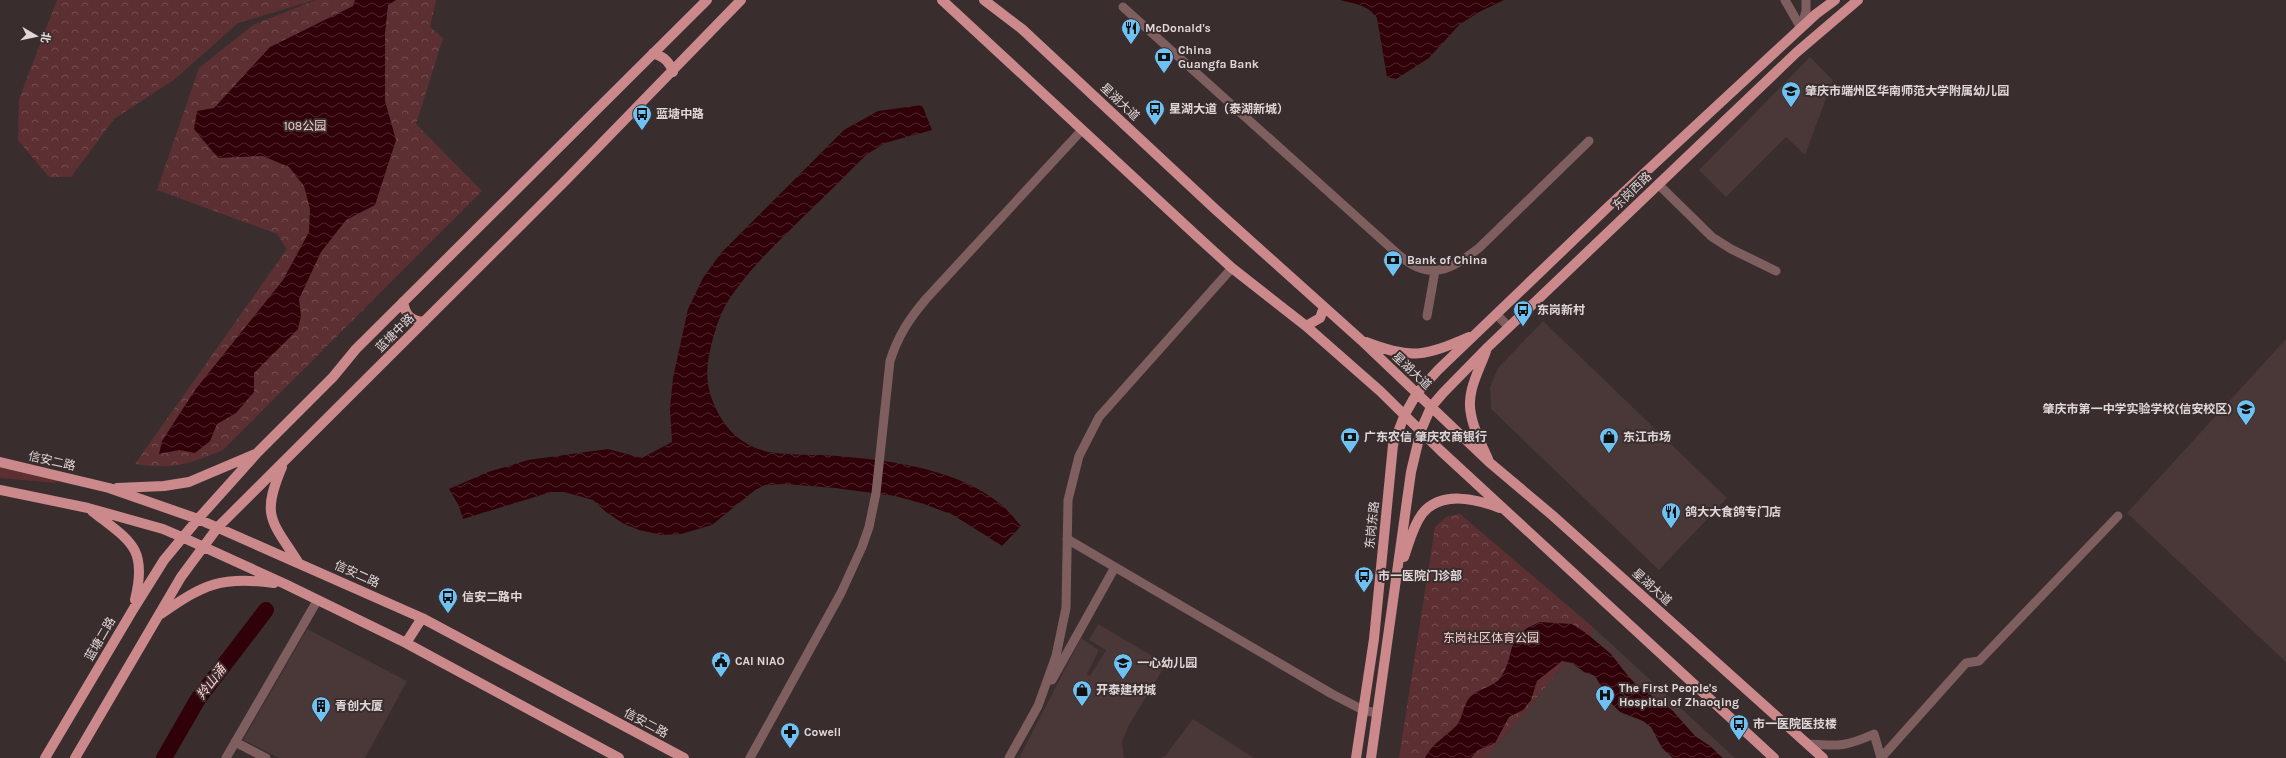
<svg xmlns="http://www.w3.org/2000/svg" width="2286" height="758" viewBox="0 0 2286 758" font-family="Karla,'Noto Sans SC',sans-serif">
<defs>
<pattern id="forest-crowns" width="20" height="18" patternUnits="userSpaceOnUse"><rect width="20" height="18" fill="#5c3033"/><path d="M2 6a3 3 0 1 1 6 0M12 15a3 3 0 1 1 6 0" fill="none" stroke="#734d50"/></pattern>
<pattern id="water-waves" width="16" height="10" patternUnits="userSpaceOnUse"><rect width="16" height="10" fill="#310109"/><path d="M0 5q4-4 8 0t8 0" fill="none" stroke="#4f252c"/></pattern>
</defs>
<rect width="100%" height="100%" fill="#3a2d2d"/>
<!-- built -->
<path fill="#4a3738" d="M1810,57L1833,80L1805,155L1786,137L1726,197L1699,170Z
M1543,321L1727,498L1659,570L1491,409L1490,387L1498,368Z
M2286,339V662L2127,513Z
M1098,624L1166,664L1129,725L1122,742L1124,758H1019L1081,638L1099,650L1087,674L1090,676L1106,650L1089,640Z
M307,629L407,681L365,758H279L243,740Z
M1595,629L1735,758H1486Z
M1193,719L1254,758H1160L1165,756Z"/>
<!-- grass -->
<path fill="#5c3033" d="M0,467L57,479L56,483L0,478Z"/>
<!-- forest -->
<path fill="url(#forest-crowns)" d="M57,0H314L238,23L175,79L114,119L71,177H49L18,140L19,99Z
M316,0H436L430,27L443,38L416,124L482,191L223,450C188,464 174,470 135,464L287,249L277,234L157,190L199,68L253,25Z
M1460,514L1595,629L1486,758H1399L1435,527L1446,517Z"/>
<!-- water -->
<path fill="url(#water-waves)" d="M355,0H396L388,5L385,33V101L396,140L375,205L346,220L321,252L299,299L301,316L298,329L254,373V392L236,413L217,424L210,441L195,453L179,450L159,454L162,441L195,390L283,280L309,232L310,209L304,186L289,167L263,156L218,158L194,129L197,111L214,108L270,47L353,6Z
M1340,0H1504L1481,11L1460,24L1429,58L1396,79L1387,77L1377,18C1368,5 1355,4 1340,0Z
M922,105L932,130L885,143L866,155C843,178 821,200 798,222C773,247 747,271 728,301C717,318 704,363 708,383C709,393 713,402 717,411C728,433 745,447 769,452C792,456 816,454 838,456C894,461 959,469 1003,506C1009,512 1015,519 1021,526L1002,546L953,515L924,504L895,496L835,488L785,484L765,485L755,490L712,525L681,534L662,535L639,530L624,524L606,512L593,500L564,492H551L463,519L459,506L449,489L488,472L528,460L608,449L642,458L672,442L670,408L673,378L688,309L703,278L721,253L844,130L878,111Z
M1540,622L1572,624L1586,633L1611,654L1628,676L1639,687L1672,710L1695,736L1710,746L1723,758H1673L1662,748L1651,727L1643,721L1620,712L1612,704L1595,676L1584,672L1572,663L1562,661L1537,681L1531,700L1523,710L1509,717L1495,743L1478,750L1471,758H1425C1431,744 1447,736 1457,725C1463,717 1463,705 1470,697C1479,688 1493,688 1501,677C1518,651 1502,637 1540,622Z"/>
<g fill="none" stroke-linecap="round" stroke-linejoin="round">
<!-- river -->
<path stroke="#310109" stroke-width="16" d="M164,758L198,699L266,610"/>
<!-- minor -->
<path stroke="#7f5e5f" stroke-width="9" d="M1785,0L1801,28
M1123,7L1400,256C1431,282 1451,269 1479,248L1589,141
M1801,28L1806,11V0
M1658,184L1712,237L1731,249L1776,271
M1497,315L1509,327
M1427,316L1435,271
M1067,539L1332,694L1363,710L1377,713
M1052,680L1115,567
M235,742L266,758
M1808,744C1839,746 1845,747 1874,734L1881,758
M226,758L317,601
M750,758L841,593L862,547L869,527L876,493L890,361C898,336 909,319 926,299L1081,131
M1009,758L1038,706L1056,656L1066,608L1068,500L1079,456L1099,417L1232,268
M1881,758L1966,663L1979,661L2118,516"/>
<!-- major -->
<path stroke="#cc898c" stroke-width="10" d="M942,0L1199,238L1232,268L1306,326L1380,391L1441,451L1774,758
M984,0L1022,29L1215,209L1361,340L1489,462L1552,515L1823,758
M653,53C664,57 669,61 673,72
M403,302C406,316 410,320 424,322
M1306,326L1320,318L1324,307
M1366,342C1412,360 1425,356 1469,337
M1486,351C1479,371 1466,392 1471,414C1473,429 1482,445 1488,459
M0,462L109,488L198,519L422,618L684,758
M282,467C261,516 271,520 298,562
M117,488L164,486L189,482L255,454
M0,490L88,508L163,529L184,538L285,584L406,643L619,758
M92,511C130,541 148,547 135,600
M1404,557C1409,543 1413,526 1422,514C1441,490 1477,499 1500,508
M161,614C204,584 221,576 274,583
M406,643L422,618
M45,758L134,608L164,560L198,519L258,452L333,377L356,349L707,0
M75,758L181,577L218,527L568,178L741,0
M1356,758L1374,639L1393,445L1405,414L1417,393L1438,370L1609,206L1816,14L1835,0
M1371,758L1411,472L1421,430L1431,407L1443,393L1488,347L1797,52L1858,0"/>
</g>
<!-- icons -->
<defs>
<symbol id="restaurant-pin" viewBox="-11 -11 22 30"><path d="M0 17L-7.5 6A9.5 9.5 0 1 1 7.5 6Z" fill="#6dc2f3" stroke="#3a2d2d"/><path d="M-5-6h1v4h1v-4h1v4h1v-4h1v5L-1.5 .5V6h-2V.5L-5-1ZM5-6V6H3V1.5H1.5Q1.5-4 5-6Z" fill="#111"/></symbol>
<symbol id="bank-pin" viewBox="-11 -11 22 30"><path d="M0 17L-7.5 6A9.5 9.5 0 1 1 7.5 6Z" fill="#6dc2f3" stroke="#3a2d2d"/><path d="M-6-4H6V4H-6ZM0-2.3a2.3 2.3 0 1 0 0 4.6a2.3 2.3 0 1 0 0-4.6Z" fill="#111"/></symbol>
<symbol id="school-pin" viewBox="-11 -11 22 30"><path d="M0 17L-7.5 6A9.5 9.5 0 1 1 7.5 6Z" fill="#6dc2f3" stroke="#3a2d2d"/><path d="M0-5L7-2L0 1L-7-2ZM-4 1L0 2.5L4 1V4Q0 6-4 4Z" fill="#111"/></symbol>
<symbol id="bus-pin" viewBox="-11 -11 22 30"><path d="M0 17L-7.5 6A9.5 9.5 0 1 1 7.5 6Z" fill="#6dc2f3" stroke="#3a2d2d"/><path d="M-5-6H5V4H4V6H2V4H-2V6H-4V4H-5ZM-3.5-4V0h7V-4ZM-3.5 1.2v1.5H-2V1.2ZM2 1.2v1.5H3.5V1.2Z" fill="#111"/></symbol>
<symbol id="shop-pin" viewBox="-11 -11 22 30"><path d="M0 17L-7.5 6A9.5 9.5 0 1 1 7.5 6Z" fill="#6dc2f3" stroke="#3a2d2d"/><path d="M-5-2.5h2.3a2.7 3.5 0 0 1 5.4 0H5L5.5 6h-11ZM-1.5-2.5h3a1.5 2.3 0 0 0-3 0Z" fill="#111"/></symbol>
<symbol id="civic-pin" viewBox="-11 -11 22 30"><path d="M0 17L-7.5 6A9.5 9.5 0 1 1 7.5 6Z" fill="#6dc2f3" stroke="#3a2d2d"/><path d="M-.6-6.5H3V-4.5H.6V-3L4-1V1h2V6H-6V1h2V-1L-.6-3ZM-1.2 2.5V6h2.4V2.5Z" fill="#111"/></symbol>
<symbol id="hospital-pin" viewBox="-11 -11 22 30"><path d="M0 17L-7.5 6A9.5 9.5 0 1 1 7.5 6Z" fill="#6dc2f3" stroke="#3a2d2d"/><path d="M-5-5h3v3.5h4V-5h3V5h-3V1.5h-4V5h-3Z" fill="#111"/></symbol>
<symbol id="building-pin" viewBox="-11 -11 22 30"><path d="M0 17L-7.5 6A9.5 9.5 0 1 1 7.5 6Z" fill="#6dc2f3" stroke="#3a2d2d"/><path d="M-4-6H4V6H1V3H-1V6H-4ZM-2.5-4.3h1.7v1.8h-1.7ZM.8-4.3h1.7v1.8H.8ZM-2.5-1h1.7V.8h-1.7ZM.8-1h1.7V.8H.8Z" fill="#111"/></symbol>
<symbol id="pharmacy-pin" viewBox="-11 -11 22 30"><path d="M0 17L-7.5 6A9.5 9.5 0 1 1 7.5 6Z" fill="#6dc2f3" stroke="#3a2d2d"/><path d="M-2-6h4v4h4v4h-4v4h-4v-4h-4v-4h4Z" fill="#111"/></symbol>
</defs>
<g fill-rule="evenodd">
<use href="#restaurant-pin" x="1120" y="17" width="22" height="30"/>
<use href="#bank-pin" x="1153" y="46" width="22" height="30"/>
<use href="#school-pin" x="1780" y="80" width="22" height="30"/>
<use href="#bus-pin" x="1144" y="98" width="22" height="30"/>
<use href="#bus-pin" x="631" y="103" width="22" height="30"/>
<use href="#bank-pin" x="1382" y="249" width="22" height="30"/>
<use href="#bus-pin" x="1512" y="299" width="22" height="30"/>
<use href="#school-pin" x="2235" y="398" width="22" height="30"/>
<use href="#bank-pin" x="1339" y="426" width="22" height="30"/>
<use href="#shop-pin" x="1598" y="426" width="22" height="30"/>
<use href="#restaurant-pin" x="1660" y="501" width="22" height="30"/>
<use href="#bus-pin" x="1353" y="565" width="22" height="30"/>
<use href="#bus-pin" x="437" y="586" width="22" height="30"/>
<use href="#civic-pin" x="710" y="650" width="22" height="30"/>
<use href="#school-pin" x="1112" y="652" width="22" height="30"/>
<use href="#shop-pin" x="1071" y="679" width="22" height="30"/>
<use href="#hospital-pin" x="1594" y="684" width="22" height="30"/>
<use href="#building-pin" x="310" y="695" width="22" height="30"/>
<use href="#bus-pin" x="1728" y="713" width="22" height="30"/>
<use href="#pharmacy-pin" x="779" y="721" width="22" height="30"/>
</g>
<g text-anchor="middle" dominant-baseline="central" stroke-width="4" stroke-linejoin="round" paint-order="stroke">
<!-- poi labels -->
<g font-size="12" font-weight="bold" fill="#e0d7d8" stroke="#3a2d2d" text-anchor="start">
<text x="1145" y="28">McDonald's</text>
<text x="1178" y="50">China<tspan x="1178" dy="14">Guangfa Bank</tspan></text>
<text x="1805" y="91">肇庆市端州区华南师范大学附属幼儿园</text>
<text x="1169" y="109">星湖大道（泰湖新城）</text>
<text x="656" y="114">蓝塘中路</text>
<text x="1407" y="260">Bank of China</text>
<text x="1537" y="310">东岗新村</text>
<text x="2232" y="409" text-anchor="end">肇庆市第一中学实验学校(信安校区)</text>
<text x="1364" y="437">广东农信 肇庆农商银行</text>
<text x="1623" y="437">东江市场</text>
<text x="1685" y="512">鸽大大食鸽专门店</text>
<text x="1378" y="576">市一医院门诊部</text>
<text x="462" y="597">信安二路中</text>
<text x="735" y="661">CAI NIAO</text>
<text x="1137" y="663">一心幼儿园</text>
<text x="1619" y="688">The First People's<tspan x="1619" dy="14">Hospital of Zhaoqing</tspan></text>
<text x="1096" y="690">开泰建材城</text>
<text x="335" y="706">青创大厦</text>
<text x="1753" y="724">市一医院医技楼</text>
<text x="804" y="732">Cowell</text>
</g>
<!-- street labels -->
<g font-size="12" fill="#e0d7d8" stroke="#3a2d2d">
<text transform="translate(1120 102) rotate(43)">星湖大道</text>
<text transform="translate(1632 191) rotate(-44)">东岗西路</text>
<text transform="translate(395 333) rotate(-45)">蓝塘中路</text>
<text transform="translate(1412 371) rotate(43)">星湖大道</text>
<text transform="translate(52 461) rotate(13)">信安二路</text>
<text transform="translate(1372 525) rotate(-84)">东岗东路</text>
<text transform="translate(357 574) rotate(24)">信安二路</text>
<text transform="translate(1652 587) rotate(42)">星湖大道</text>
<text transform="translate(100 639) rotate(-60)">蓝塘二路</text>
<text transform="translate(646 723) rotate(28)">信安二路</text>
</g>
<!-- park labels -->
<g font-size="12" fill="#fbced0" stroke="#3a2d2d">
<text x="305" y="126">108公园</text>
<text x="1491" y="638">东岗社区体育公园</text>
</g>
<!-- water labels -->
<g font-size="13" font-style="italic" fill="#fbcecf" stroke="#3a2d2d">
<text transform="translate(211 682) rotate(-53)">羚山涌</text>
</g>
</g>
<!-- north arrow -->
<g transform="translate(36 36) rotate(99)" stroke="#3a2d2d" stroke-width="3" paint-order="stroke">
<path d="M0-3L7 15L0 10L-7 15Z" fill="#e0d7d8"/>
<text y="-6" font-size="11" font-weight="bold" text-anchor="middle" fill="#e0d7d8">北</text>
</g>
</svg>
